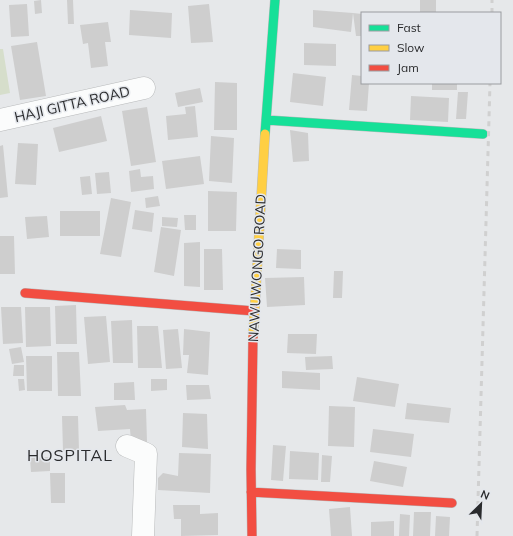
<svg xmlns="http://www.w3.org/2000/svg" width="513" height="536" viewBox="0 0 513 536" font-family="Mulish,sans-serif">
<rect width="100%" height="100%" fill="#e6e8ea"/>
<!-- green -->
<path fill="#d6decb" d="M0,49H3L10,93L0,95Z"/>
<!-- building -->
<path fill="#cecece" d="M41,0L42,13L35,14L34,1Z
M67,0H73L74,24H68Z
M420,0H436V13H420Z
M27,4L29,36L11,37L9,5Z
M209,4L213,42L191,43L188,6Z
M130,10L172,13L171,38L129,35Z
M313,10L353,13L351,32L313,27Z
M353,13L362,14V36H356Z
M108,22L111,42H105L108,66L91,68L88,43L83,44L80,25Z
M37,42L46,96L20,100L11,46Z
M304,43L336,44V66L304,65Z
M293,73L326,77L323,106L290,102Z
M352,75L362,76V83H369L367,111L349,110Z
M215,82L237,83V130H214Z
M432,83H457V90H432Z
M200,88L203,102L178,107L175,93Z
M458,92H468L466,119H456Z
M411,96L449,98L448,122L410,120Z
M195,106L198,137L168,140L166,116L186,114L185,107Z
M147,107L156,162L131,166L122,111Z
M101,116L107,141L59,152L53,128Z
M290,130L308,133L309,161L293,162Z
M211,136L234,138L232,183L209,181Z
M18,143L38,144L36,185L15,184Z
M3,145L8,197L0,198V146Z
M200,156L204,184L166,189L162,161Z
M140,169L141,177L153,176L154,189L131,192L129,171Z
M109,172L111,193L97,194L95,173Z
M90,176L92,194L82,195L80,177Z
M208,191L237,192L236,231H208Z
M158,196L160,206L146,208L145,198Z
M111,198L131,202L121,257L100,254Z
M135,210L154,213L152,232L132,229Z
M60,211H100V236H60Z
M184,215H196V230H185Z
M47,216L49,237L27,239L25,217Z
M162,217L178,218L177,227L162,226Z
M161,227L181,230L174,276L154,272Z
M0,236H14L15,274H0Z
M200,242V287L184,286V243Z
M204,249H222L223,290H204Z
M277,249L301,250V269L276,268Z
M334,271H343L342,298H333Z
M304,277L305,305L267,307L265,278Z
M76,305L77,344H56L55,306Z
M1,307H21L23,343L3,344Z
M25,307H50L51,346L26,347Z
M106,316L110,362L88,364L84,317Z
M132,320L133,363H113L111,321Z
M137,326H158L162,368H138Z
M178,329L182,368L166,369L163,330Z
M184,329L210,332L208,375L187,373L189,355H183Z
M288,334H317L316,354L287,353Z
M21,347L24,362L12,364L9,349Z
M57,352H79L81,396H58Z
M26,356H52V391H27Z
M332,356L333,369L306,370L305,357Z
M14,365H24V376H13Z
M282,371L320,373V390L282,388Z
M357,377L399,384L395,407L353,401Z
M18,379H24L25,390L19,391Z
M151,379H167V390L151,391Z
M134,382L135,400H114V383Z
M186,385H209L211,399L187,400Z
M407,403L451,408L449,423L405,419Z
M125,405L127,410L146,409L147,442H131L130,429L98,431L95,407Z
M329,406L355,407L354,447L328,446Z
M183,413L207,414L208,449L182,447Z
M62,416H78L79,450L63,451Z
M373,429L414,434L411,457L370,452Z
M273,445L286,446L283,481L271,480Z
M290,451L319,453L318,480L289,479Z
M179,453L211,454L210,493L158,490V478L163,473L178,476Z
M322,455L332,456L330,482H321Z
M50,457V471L31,472L30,458Z
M374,461L407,467L403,487L370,481Z
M50,473H65V503H51Z
M173,505H200V514L218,513V535L181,536V519H174Z
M350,507L352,536H331L329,509Z
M414,512H431L430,536H413Z
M400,514L410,515L409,536H399Z
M436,516L450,517L449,536H435Z
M394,521V536H371V522Z"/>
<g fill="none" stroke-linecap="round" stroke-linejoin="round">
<defs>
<path id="street" d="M0,120L144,88
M127,446L146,454L143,536"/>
<path id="fast" d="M266,120L483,134
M265,134L275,0"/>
<path id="slow" d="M253,337L265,134"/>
<path id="jam" d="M25,293L254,311
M251,492L452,503
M252,536L251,469L253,337"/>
</defs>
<!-- street casing -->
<use href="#street" stroke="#b8babb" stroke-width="23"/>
<!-- fast casing -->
<use href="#fast" stroke="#b8babb" stroke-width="10"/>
<!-- slow casing -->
<use href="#slow" stroke="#b8babb" stroke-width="10"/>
<!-- jam casing -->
<use href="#jam" stroke="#b8babb" stroke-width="10"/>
<!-- street -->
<use href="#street" stroke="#fbfcfc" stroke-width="22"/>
<!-- fast -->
<use href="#fast" stroke="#16e098" stroke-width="9"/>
<!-- slow -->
<use href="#slow" stroke="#ffcf43" stroke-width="9"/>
<!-- jam -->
<use href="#jam" stroke="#f24e42" stroke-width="9"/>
<!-- rail -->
<path stroke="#d0d0d0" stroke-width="3" stroke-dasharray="5 5" stroke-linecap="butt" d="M492,13V0
M477,536L490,83"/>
</g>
<g text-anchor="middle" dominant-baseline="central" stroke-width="3" stroke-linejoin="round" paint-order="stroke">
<!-- street labels -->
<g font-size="14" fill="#2a2b2d" stroke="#e4e7ec">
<text transform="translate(72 104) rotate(-13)">HAJI GITTA ROAD</text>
<text transform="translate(257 268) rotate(-87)">NAWUWONGO ROAD</text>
</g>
<!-- quarter labels -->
<g font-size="16" letter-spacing="1" fill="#2a2b2d" stroke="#e4e7ec">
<text x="70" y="455">HOSPITAL</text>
</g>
</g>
<!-- legend -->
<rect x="361" y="12" width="140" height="72" fill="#e4e7ec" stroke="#9a9ca0"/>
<rect x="369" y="25" width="20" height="6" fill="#16e098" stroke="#9a9ca0"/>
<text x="397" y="32" font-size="12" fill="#2a2b2d">Fast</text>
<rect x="369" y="45" width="20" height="6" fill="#ffcf43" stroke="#9a9ca0"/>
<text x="397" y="52" font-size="12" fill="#2a2b2d">Slow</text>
<rect x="369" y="65" width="20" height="6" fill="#f24e42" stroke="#9a9ca0"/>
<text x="397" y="72" font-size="12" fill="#2a2b2d">Jam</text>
<!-- north arrow -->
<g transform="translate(481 504) rotate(24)" stroke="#e4e7ec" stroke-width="3" paint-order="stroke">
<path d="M0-3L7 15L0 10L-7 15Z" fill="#2a2b2d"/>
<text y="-6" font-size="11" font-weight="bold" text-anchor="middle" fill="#2a2b2d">N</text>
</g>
</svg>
